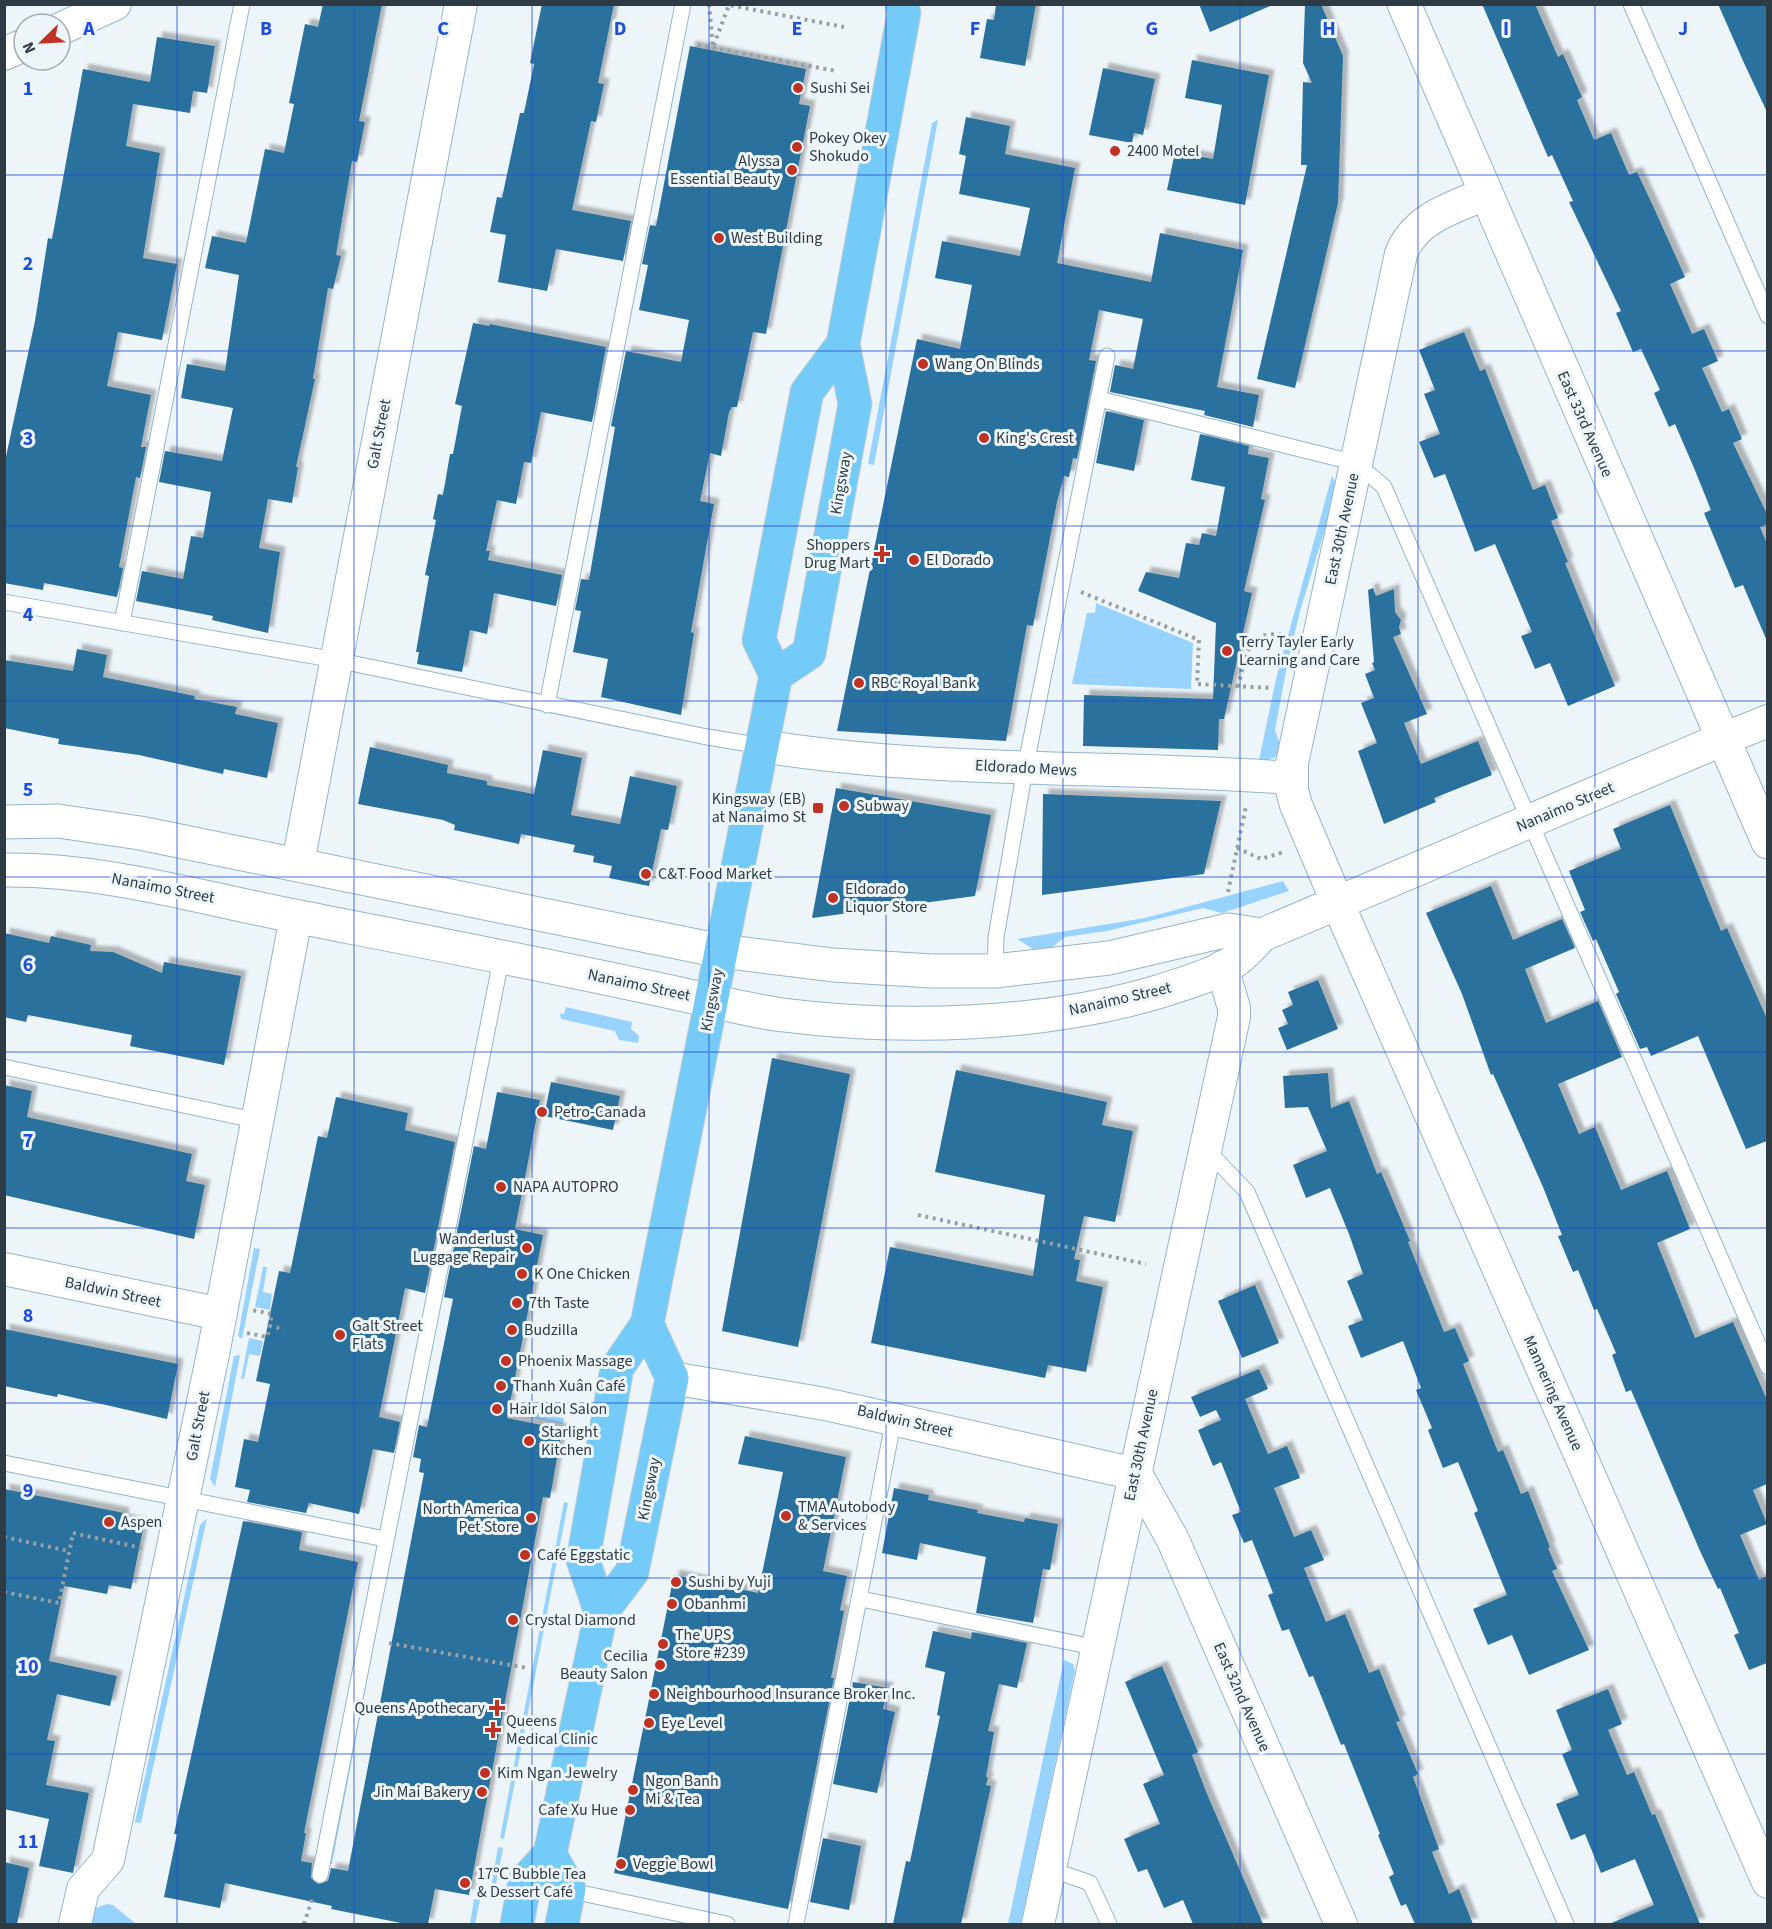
<svg xmlns="http://www.w3.org/2000/svg" width="1772" height="1929" viewBox="0 0 1772 1929" font-family="'Source Sans 3',sans-serif">
<defs>
<filter id="shadow"><feDropShadow dx="5.5" dy="-5.5" stdDeviation="1.5" flood-color="#0004"/></filter>
</defs>
<rect width="100%" height="100%" fill="#eef5f9"/>
<!-- green -->
<path fill="#98d3fd" d="M938,120L874,465L868,464L932,123Z
M1332,476L1336,484L1326,526L1300,611L1287,666L1275,730L1280,744L1277,756L1258,765L1276,679Z
M1096,603L1193,643L1191,689L1072,684L1087,613H1095Z
M1283,881L1289,891L1222,913L1203,908L1107,931L1065,937L1050,949L1036,951L1017,939L1145,918Z
M566,1007L632,1022L631,1029L639,1036L638,1043L619,1040L615,1031L561,1019L560,1013L564,1014Z
M254,1248L260,1249L242,1339L238,1336Z
M263,1267H267L263,1292L272,1294L270,1310L255,1307Z
M249,1338L263,1341L260,1356L249,1354L244,1379H241Z
M240,1355L215,1487L210,1479L234,1356Z
M523,1410L564,1418L563,1424L522,1416Z
M564,1502L568,1503L504,1839L500,1838Z
M207,1518L141,1823L135,1822L200,1525Z
M369,1653L372,1654L332,1864H329Z
M1064,1660L1073,1664L1075,1670L1021,1924H1008Z
M498,1847L503,1848L493,1900H489Z
M474,1899L480,1900L475,1924H470Z
M107,1904L113,1905L136,1924H84L90,1910Z"/>
<!-- building -->
<path fill="#2a719d" filter="url(#shadow)" d="M323,4H382L359,121L365,122L357,162L352,161L336,255L341,256L333,289L328,288L313,379H315L296,467H298L292,503L268,499L259,548L280,552L268,633L212,620L213,616L136,601L142,571L183,579L191,536L203,538L211,492L159,482L165,451L222,461L233,408L181,398L187,364L225,371L239,275L205,268L212,236L246,243L265,149L284,153L294,104L289,103L305,24L318,27Z
M542,4H614L598,83L604,84L596,122L591,121L572,210L631,221L623,261L556,249L547,291L498,282L506,235L490,232L497,197L502,198L520,113H524L534,64L530,63Z
M996,4H1036L1025,66L980,58L987,19L994,20Z
M1199,4H1275L1210,32Z
M1305,4H1321L1343,56L1338,203L1295,388L1257,379L1307,165H1301L1303,82L1312,83L1303,63Z
M1482,4H1535L1558,57L1563,54L1582,97L1577,100L1594,140L1611,133L1629,175L1637,172L1654,208L1685,277L1670,284L1692,334L1704,329L1718,361L1702,368L1722,412L1729,409L1742,439L1733,443L1767,514V524L1760,527L1767,544V641L1743,585L1735,588L1704,513L1711,510L1694,468L1675,424L1669,427L1654,393L1660,390L1641,349L1633,352L1616,313L1621,311L1569,202L1573,201L1552,155L1548,157Z
M1718,4H1767V112L1744,63Z
M157,37L215,46L207,93L193,91L190,113L133,104L126,146L160,153L143,258L177,264L162,340L118,332L107,386L151,395L141,447H146L140,478L136,477L119,567L123,568L117,597L44,583L43,590L4,583V466L35,321L48,238L52,239L83,69L150,82Z
M690,46L806,69L799,104L810,106L766,334L753,332L737,407H732L729,412L721,456L710,453L700,501L714,504L691,632L694,633L681,715L601,697L608,659L573,652L581,611L575,610L581,579L589,580L615,427L611,426L626,351L681,362L689,320L639,310L648,265L642,264L650,225L656,226Z
M1192,60L1269,75L1245,205L1167,190L1175,152L1213,159L1222,105L1185,98Z
M1103,68L1155,79L1143,135L1134,133L1132,143L1089,135Z
M966,117L1010,126L1005,154L1075,168L1057,263L1151,282L1160,233L1243,250L1217,387L1259,395L1253,427L1204,415L1205,411L1110,392L1115,365L1133,369L1143,319L1099,310L1089,360L1096,361L1077,459L1073,458L1069,477L1064,476L1057,502L1033,626L1027,625L1006,741L837,731L917,339L960,349L972,285L935,278L942,241L1020,256L1030,208L959,194L966,156L959,154Z
M473,323L489,326L490,324L606,347L592,422L541,412L531,463L524,462L516,504L497,500L486,551H490L488,560L562,575L556,606L494,593L487,634L470,630L462,672L417,664L419,652H416L429,576L425,575L436,520L433,519L438,494L443,495L450,454H453L462,406L455,404Z
M1464,332L1480,371L1485,369L1533,490L1545,485L1558,518L1551,521L1568,562L1565,563L1615,686L1568,706L1550,663L1535,669L1521,636L1532,632L1495,544L1475,552L1445,474L1434,478L1419,442L1440,434L1424,394L1435,390L1419,350Z
M1106,411L1144,420L1134,471L1096,463Z
M1200,434L1249,446L1248,454L1269,458L1261,499L1265,500L1244,591L1252,593L1224,719H1219L1218,750L1083,746L1084,695L1213,699L1216,623L1138,591L1146,572L1179,578L1186,543L1199,545L1202,533L1216,536L1225,487L1191,480Z
M1373,588L1376,596L1394,589L1395,612L1401,620L1399,627L1401,634L1393,637L1427,714L1404,723L1421,764L1478,741L1492,775L1434,798L1436,802L1384,824L1358,751L1377,743L1361,703L1374,698L1365,674L1375,670L1372,663L1374,662L1368,590Z
M77,649L107,655L103,677L195,696L194,699L237,707L235,714L278,723L267,778L224,769L223,774L139,755L58,744L59,739L4,728V660L73,671Z
M370,747L448,765L447,773L487,781V785L534,794L543,750L582,758L571,815L620,824L630,776L677,786L668,830L661,829L649,886L609,878L612,866L593,862L594,856L573,852L575,845L521,834L519,844L454,830L455,825L443,820L358,804Z
M836,788L991,815L975,896L812,918Z
M1043,794L1221,801L1204,874L1042,895Z
M1670,805L1721,931L1727,928L1767,1019V1141L1746,1149L1698,1036L1651,1056L1647,1047L1640,1049L1616,994L1619,992L1596,939L1593,941L1580,912L1585,910L1569,871L1621,849L1613,829Z
M1491,886L1513,940L1562,919L1575,948L1525,969L1546,1023L1598,1001L1622,1057L1558,1084L1579,1134L1595,1127L1621,1190L1667,1171L1690,1229L1657,1243L1695,1338L1733,1322L1767,1400V1484L1753,1490L1767,1524L1740,1535L1759,1580L1767,1576V1663L1749,1670L1734,1635L1739,1633L1720,1588L1718,1589L1700,1551L1631,1390L1626,1392L1612,1355L1616,1353L1597,1309L1594,1310L1578,1270L1573,1272L1558,1236L1562,1235L1543,1187L1493,1074L1491,1075L1462,994L1426,913Z
M4,933L49,943L51,936L91,945L90,951L113,952L162,973L164,962L241,976L224,1065L130,1046L132,1035L28,1015L26,1022L4,1017Z
M1318,980L1338,1029L1287,1050L1278,1028L1288,1024L1282,1010L1293,1005L1288,992Z
M772,1058L850,1074L798,1347L722,1331Z
M956,1070L1107,1102L1102,1125L1133,1131L1115,1222L1084,1216L1074,1259L1080,1260L1076,1281L1103,1287L1086,1372L1048,1365L1045,1378L871,1343L890,1247L1033,1276L1045,1195L935,1172Z
M1328,1073L1331,1108L1349,1101L1377,1174L1381,1172L1410,1241L1408,1242L1444,1332L1455,1328L1469,1361L1463,1364L1498,1452L1503,1450L1521,1494L1528,1491L1550,1547L1548,1548L1557,1569L1552,1571L1589,1650L1529,1675L1512,1635L1488,1645L1473,1609L1507,1595L1474,1513L1478,1511L1458,1462L1443,1468L1428,1430L1432,1428L1416,1390L1421,1388L1403,1341L1361,1358L1348,1326L1363,1320L1347,1281L1363,1274L1349,1234L1330,1188L1306,1198L1293,1165L1327,1151L1308,1107L1285,1108L1283,1076Z
M551,1082L620,1096L613,1130L544,1116Z
M4,1085L32,1091L27,1117L192,1154L186,1181L205,1185L194,1239L4,1195Z
M497,1092L540,1100L515,1229L543,1235L507,1418L562,1429L550,1498L543,1497L469,1895L435,1889L428,1924H406L331,1909L332,1906L225,1883L220,1908L164,1897L177,1834H174L243,1521L302,1532L299,1550L358,1562L304,1833H306L301,1861L312,1863L311,1878L318,1884L328,1881L331,1868L348,1871L424,1473L419,1472L421,1459L413,1457L419,1425L427,1427L453,1299L444,1297L474,1146L486,1149Z
M336,1097L408,1113L405,1130L455,1142L425,1293L405,1288L379,1417L400,1422L394,1453L373,1449L359,1514L309,1503L306,1513L247,1502L250,1490L235,1487L244,1439L258,1442L270,1384L256,1381L279,1271L290,1273L318,1136L327,1138Z
M1255,1285L1279,1343L1242,1358L1218,1301Z
M4,1329L178,1364L167,1419L58,1394L57,1397L4,1386Z
M1259,1369L1268,1389L1245,1399L1268,1454L1287,1446L1300,1478L1274,1488L1294,1537L1311,1530L1324,1560L1304,1568L1326,1622L1345,1614L1369,1673L1379,1669L1400,1721L1396,1722L1418,1774L1413,1777L1439,1849L1432,1852L1449,1894L1459,1889L1473,1924H1415L1406,1904L1401,1906L1389,1877L1394,1874L1378,1835L1380,1834L1344,1744L1341,1745L1313,1676L1309,1677L1289,1629L1282,1631L1268,1595L1273,1593L1252,1540L1244,1543L1232,1515L1241,1512L1221,1462L1213,1466L1198,1430L1221,1420L1216,1410L1200,1417L1191,1397Z
M745,1436L846,1457L823,1571L847,1576L840,1610L844,1611L831,1678H834L788,1909L614,1873L674,1575L758,1593L783,1472L738,1464Z
M894,1488L929,1495L928,1500L978,1510L977,1513L1024,1522L1025,1518L1058,1524L1050,1570L1043,1569L1033,1623L976,1613L986,1557L920,1543L917,1560L882,1553Z
M4,1489L124,1513L123,1519L144,1524L131,1589L109,1585L107,1594L64,1586L49,1661L117,1676L110,1706L57,1694L47,1740L55,1741L46,1785L89,1793L73,1873L39,1866L49,1819L4,1809Z
M933,1631L971,1639L972,1632L1027,1643L1017,1688L999,1684L988,1731L994,1732L986,1777H988L986,1785L991,1786L961,1924H893L906,1861L910,1862L940,1716L937,1715L945,1672L925,1667Z
M1162,1666L1198,1752L1192,1755L1207,1794L1263,1924H1193L1183,1900L1164,1908L1147,1869L1138,1872L1124,1839L1160,1824L1143,1784L1164,1775L1125,1682Z
M853,1682L888,1688L883,1709L895,1712L877,1793L833,1784Z
M1608,1689L1622,1724L1608,1730L1627,1775L1634,1772L1652,1815L1655,1814L1700,1924H1609L1654,1905L1635,1859L1601,1873L1585,1834L1571,1840L1556,1804L1579,1795L1562,1754L1572,1750L1556,1710Z
M823,1838L861,1846L849,1910L810,1902Z
M4,1862L29,1868L17,1924H4Z"/>
<g fill="none" stroke-linecap="round" stroke-linejoin="round">
<defs>
<path id="service" d="M1631,4L1768,316
M1099,399L1356,463L1384,487L1768,1367
M4,602L336,660L707,737L762,746
M122,623L242,4
M547,705L683,4
M995,971L996,937L1025,769L1107,356
M4,1067L259,1121
M1205,1148L1247,1192L1566,1924
M4,1463L385,1539
M861,1599L1098,1648
M1050,1869L1090,1883L1109,1924
M320,1875L502,955
M525,1881L727,1924
M796,1924L894,1418"/>
<path id="minor" d="M60,29L115,4
M4,54L24,45
M1485,194C1452,208 1415,218 1401,254L1292,763V790L1296,805L1338,904L1768,1882
M1723,739L1768,721
M762,746C937,774 1115,765 1291,778
M298,863L461,4
M4,1269L221,1314
M672,1378L825,1404L1136,1474L1173,1540L1341,1924
M75,1924L83,1889L108,1860L214,1349L296,917
M1038,1924L1234,1017V1008L1222,967"/>
<path id="tertiary" d="M1404,4L1768,842
M721,951L833,965L932,971H995L1109,958L1228,930L1262,935
M711,1001C735,1006 759,1012 783,1015C901,1030 1046,1026 1161,991C1185,983 1215,975 1236,960C1246,953 1254,943 1262,935L1723,739"/>
<path id="secondary" d="M4,822L58,821L140,833L721,951
M4,870C107,869 200,898 299,917C437,944 574,970 711,1001"/>
<path id="primary" d="M776,675L809,653L855,404L843,344L904,13L902,4
M601,1613L583,1560L617,1368L647,1324L776,675L759,640L807,392L843,344
M550,1854L569,1889L562,1924
M517,1924L525,1881L550,1854L601,1613L632,1572L672,1378L647,1324"/>
</defs>
<!-- service casing -->
<use href="#service" stroke="#95b4cb" stroke-width="17"/>
<!-- minor casing -->
<use href="#minor" stroke="#95b4cb" stroke-width="34"/>
<!-- tertiary casing -->
<use href="#tertiary" stroke="#95b4cb" stroke-width="35"/>
<!-- secondary casing -->
<use href="#secondary" stroke="#95b4cb" stroke-width="35"/>
<!-- primary casing -->
<use href="#primary" stroke="#cdd0d2" stroke-width="35"/>
<!-- path -->
<path stroke="#96a0a6" stroke-width="4" stroke-dasharray="3 4.5" stroke-linecap="butt" d="M709,4L713,47L729,5L844,27
M698,45L836,71
M1081,592L1199,640L1197,684L1271,688
M1238,687C1246,657 1246,629 1284,635
M1237,848L1261,859L1284,852
M1228,892L1246,806
M918,1215L1146,1264
M269,1326L284,1329
M247,1333L267,1337L272,1314L252,1310
M4,1537L69,1551
M4,1592L59,1603L73,1533L142,1548
M389,1643L527,1668
M304,1924L313,1896"/>
<!-- service -->
<use href="#service" stroke="#fff" stroke-width="15"/>
<!-- minor -->
<use href="#minor" stroke="#fff" stroke-width="32"/>
<!-- tertiary -->
<use href="#tertiary" stroke="#fff" stroke-width="33"/>
<!-- secondary -->
<use href="#secondary" stroke="#fff" stroke-width="33"/>
<!-- primary -->
<use href="#primary" stroke="#74cbf8" stroke-width="33"/>
</g>
<!-- grid -->
<path fill="none" stroke="#1d4ed8" stroke-width="1.5" stroke-opacity="0.55" d="M177,4V1924M354,4V1924M532,4V1924M709,4V1924M886,4V1924M1063,4V1924M1240,4V1924M1418,4V1924M1595,4V1924M4,175H1768M4,351H1768M4,526H1768M4,701H1768M4,877H1768M4,1052H1768M4,1228H1768M4,1403H1768M4,1578H1768M4,1754H1768"/>
<!-- markers -->
<g fill="#bf3224" stroke="#eef5f9" stroke-width="2">
<circle cx="798" cy="88" r="6"/>
<circle cx="797" cy="147" r="6"/>
<circle cx="1115" cy="151" r="6"/>
<circle cx="792" cy="170" r="6"/>
<circle cx="719" cy="238" r="6"/>
<circle cx="923" cy="364" r="6"/>
<circle cx="984" cy="438" r="6"/>
<path d="M879 545h6v6h6v6h-6v6h-6v-6h-6v-6h6z"/>
<circle cx="914" cy="560" r="6"/>
<circle cx="1227" cy="651" r="6"/>
<circle cx="859" cy="683" r="6"/>
<circle cx="844" cy="806" r="6"/>
<rect x="812" y="802" width="12" height="12" rx="3"/>
<circle cx="646" cy="874" r="6"/>
<circle cx="833" cy="898" r="6"/>
<circle cx="542" cy="1112" r="6"/>
<circle cx="501" cy="1187" r="6"/>
<circle cx="527" cy="1248" r="6"/>
<circle cx="522" cy="1274" r="6"/>
<circle cx="517" cy="1303" r="6"/>
<circle cx="512" cy="1330" r="6"/>
<circle cx="340" cy="1335" r="6"/>
<circle cx="506" cy="1361" r="6"/>
<circle cx="501" cy="1386" r="6"/>
<circle cx="497" cy="1409" r="6"/>
<circle cx="529" cy="1441" r="6"/>
<circle cx="786" cy="1516" r="6"/>
<circle cx="531" cy="1518" r="6"/>
<circle cx="109" cy="1522" r="6"/>
<circle cx="525" cy="1555" r="6"/>
<circle cx="676" cy="1582" r="6"/>
<circle cx="672" cy="1604" r="6"/>
<circle cx="513" cy="1620" r="6"/>
<circle cx="663" cy="1644" r="6"/>
<circle cx="660" cy="1665" r="6"/>
<circle cx="654" cy="1694" r="6"/>
<path d="M494 1699h6v6h6v6h-6v6h-6v-6h-6v-6h6z"/>
<circle cx="649" cy="1723" r="6"/>
<path d="M490 1721h6v6h6v6h-6v6h-6v-6h-6v-6h6z"/>
<circle cx="485" cy="1773" r="6"/>
<circle cx="633" cy="1790" r="6"/>
<circle cx="482" cy="1792" r="6"/>
<circle cx="630" cy="1810" r="6"/>
<circle cx="621" cy="1864" r="6"/>
<circle cx="465" cy="1883" r="6"/>
</g>
<g text-anchor="middle" dominant-baseline="central" stroke-width="6" stroke-linejoin="round" paint-order="stroke">
<!-- poi labels -->
<g font-size="16" fill="#2e3b44" stroke="#eef5f9" text-anchor="start">
<text x="810" y="88">Sushi Sei</text>
<text x="809" y="138">Pokey Okey<tspan x="809" dy="18">Shokudo</tspan></text>
<text x="1127" y="151">2400 Motel</text>
<text x="780" y="161" text-anchor="end">Alyssa<tspan x="780" dy="18">Essential Beauty</tspan></text>
<text x="731" y="238">West Building</text>
<text x="935" y="364">Wang On Blinds</text>
<text x="996" y="438">King's Crest</text>
<text x="870" y="545" text-anchor="end">Shoppers<tspan x="870" dy="18">Drug Mart</tspan></text>
<text x="926" y="560">El Dorado</text>
<text x="1239" y="642">Terry Tayler Early<tspan x="1239" dy="18">Learning and Care</tspan></text>
<text x="871" y="683">RBC Royal Bank</text>
<text x="806" y="799" text-anchor="end">Kingsway (EB)<tspan x="806" dy="18">at Nanaimo St</tspan></text>
<text x="856" y="806">Subway</text>
<text x="658" y="874">C&amp;T Food Market</text>
<text x="845" y="889">Eldorado<tspan x="845" dy="18">Liquor Store</tspan></text>
<text x="554" y="1112">Petro-Canada</text>
<text x="513" y="1187">NAPA AUTOPRO</text>
<text x="515" y="1239" text-anchor="end">Wanderlust<tspan x="515" dy="18">Luggage Repair</tspan></text>
<text x="534" y="1274">K One Chicken</text>
<text x="529" y="1303">7th Taste</text>
<text x="352" y="1326">Galt Street<tspan x="352" dy="18">Flats</tspan></text>
<text x="524" y="1330">Budzilla</text>
<text x="518" y="1361">Phoenix Massage</text>
<text x="513" y="1386">Thanh Xuân Café</text>
<text x="509" y="1409">Hair Idol Salon</text>
<text x="541" y="1432">Starlight<tspan x="541" dy="18">Kitchen</tspan></text>
<text x="798" y="1507">TMA Autobody<tspan x="798" dy="18">&amp; Services</tspan></text>
<text x="519" y="1509" text-anchor="end">North America<tspan x="519" dy="18">Pet Store</tspan></text>
<text x="121" y="1522">Aspen</text>
<text x="537" y="1555">Café Eggstatic</text>
<text x="688" y="1582">Sushi by Yuji</text>
<text x="684" y="1604">Obanhmi</text>
<text x="525" y="1620">Crystal Diamond</text>
<text x="675" y="1635">The UPS<tspan x="675" dy="18">Store #239</tspan></text>
<text x="648" y="1656" text-anchor="end">Cecilia<tspan x="648" dy="18">Beauty Salon</tspan></text>
<text x="666" y="1694">Neighbourhood Insurance Broker Inc.</text>
<text x="485" y="1708" text-anchor="end">Queens Apothecary</text>
<text x="506" y="1721">Queens<tspan x="506" dy="18">Medical Clinic</tspan></text>
<text x="661" y="1723">Eye Level</text>
<text x="497" y="1773">Kim Ngan Jewelry</text>
<text x="645" y="1781">Ngon Banh<tspan x="645" dy="18">Mi &amp; Tea</tspan></text>
<text x="470" y="1792" text-anchor="end">Jin Mai Bakery</text>
<text x="618" y="1810" text-anchor="end">Cafe Xu Hue</text>
<text x="633" y="1864">Veggie Bowl</text>
<text x="477" y="1874">17℃ Bubble Tea<tspan x="477" dy="18">&amp; Dessert Café</tspan></text>
</g>
<!-- street labels -->
<g font-size="16" fill="#2e3b44" stroke="#eef5f9">
<text transform="translate(1585 424) rotate(66)">East 33rd Avenue</text>
<text transform="translate(379 434) rotate(-79)">Galt Street</text>
<text transform="translate(841 483) rotate(-80)">Kingsway</text>
<text transform="translate(1342 529) rotate(-78)">East 30th Avenue</text>
<text transform="translate(1026 768) rotate(3)">Eldorado Mews</text>
<text transform="translate(1565 807) rotate(-23)">Nanaimo Street</text>
<text transform="translate(163 888) rotate(11)">Nanaimo Street</text>
<text transform="translate(639 985) rotate(12)">Nanaimo Street</text>
<text transform="translate(1120 999) rotate(-13)">Nanaimo Street</text>
<text transform="translate(712 1000) rotate(-79)">Kingsway</text>
<text transform="translate(113 1292) rotate(12)">Baldwin Street</text>
<text transform="translate(1553 1393) rotate(66)">Mannering Avenue</text>
<text transform="translate(905 1421) rotate(13)">Baldwin Street</text>
<text transform="translate(198 1426) rotate(-79)">Galt Street</text>
<text transform="translate(1141 1445) rotate(-78)">East 30th Avenue</text>
<text transform="translate(649 1489) rotate(-79)">Kingsway</text>
<text transform="translate(1242 1697) rotate(66)">East 32nd Avenue</text>
</g>
</g>
<g font-size="20" text-anchor="middle" font-weight="bold" fill="#1d4ed8" stroke="#eef5f9" stroke-width="6" stroke-linejoin="round" paint-order="stroke">
<text x="89" y="35">A</text>
<text x="266" y="35">B</text>
<text x="443" y="35">C</text>
<text x="620" y="35">D</text>
<text x="797" y="35">E</text>
<text x="975" y="35">F</text>
<text x="1152" y="35">G</text>
<text x="1329" y="35">H</text>
<text x="1506" y="35">I</text>
<text x="1683" y="35">J</text>
<text x="28" y="95">1</text>
<text x="28" y="270">2</text>
<text x="28" y="445">3</text>
<text x="28" y="621">4</text>
<text x="28" y="796">5</text>
<text x="28" y="971">6</text>
<text x="28" y="1147">7</text>
<text x="28" y="1322">8</text>
<text x="28" y="1497">9</text>
<text x="28" y="1673">10</text>
<text x="28" y="1848">11</text>
</g>
<!-- border -->
<rect width="1772" height="1929" fill="none" stroke="#2e3b44" stroke-width="12"/>
<!-- north arrow -->
<g transform="translate(42 42) rotate(246)"><circle r="28" fill="#eef5f9" stroke="#a1abb1" stroke-width="1.5"/>
<path d="M0-4.5L10 22L0 15L-10 22Z" fill="#bf3224"/>
<text y="-9" font-size="16" font-weight="bold" text-anchor="middle" fill="#2e3b44">N</text>
</g>
</svg>
